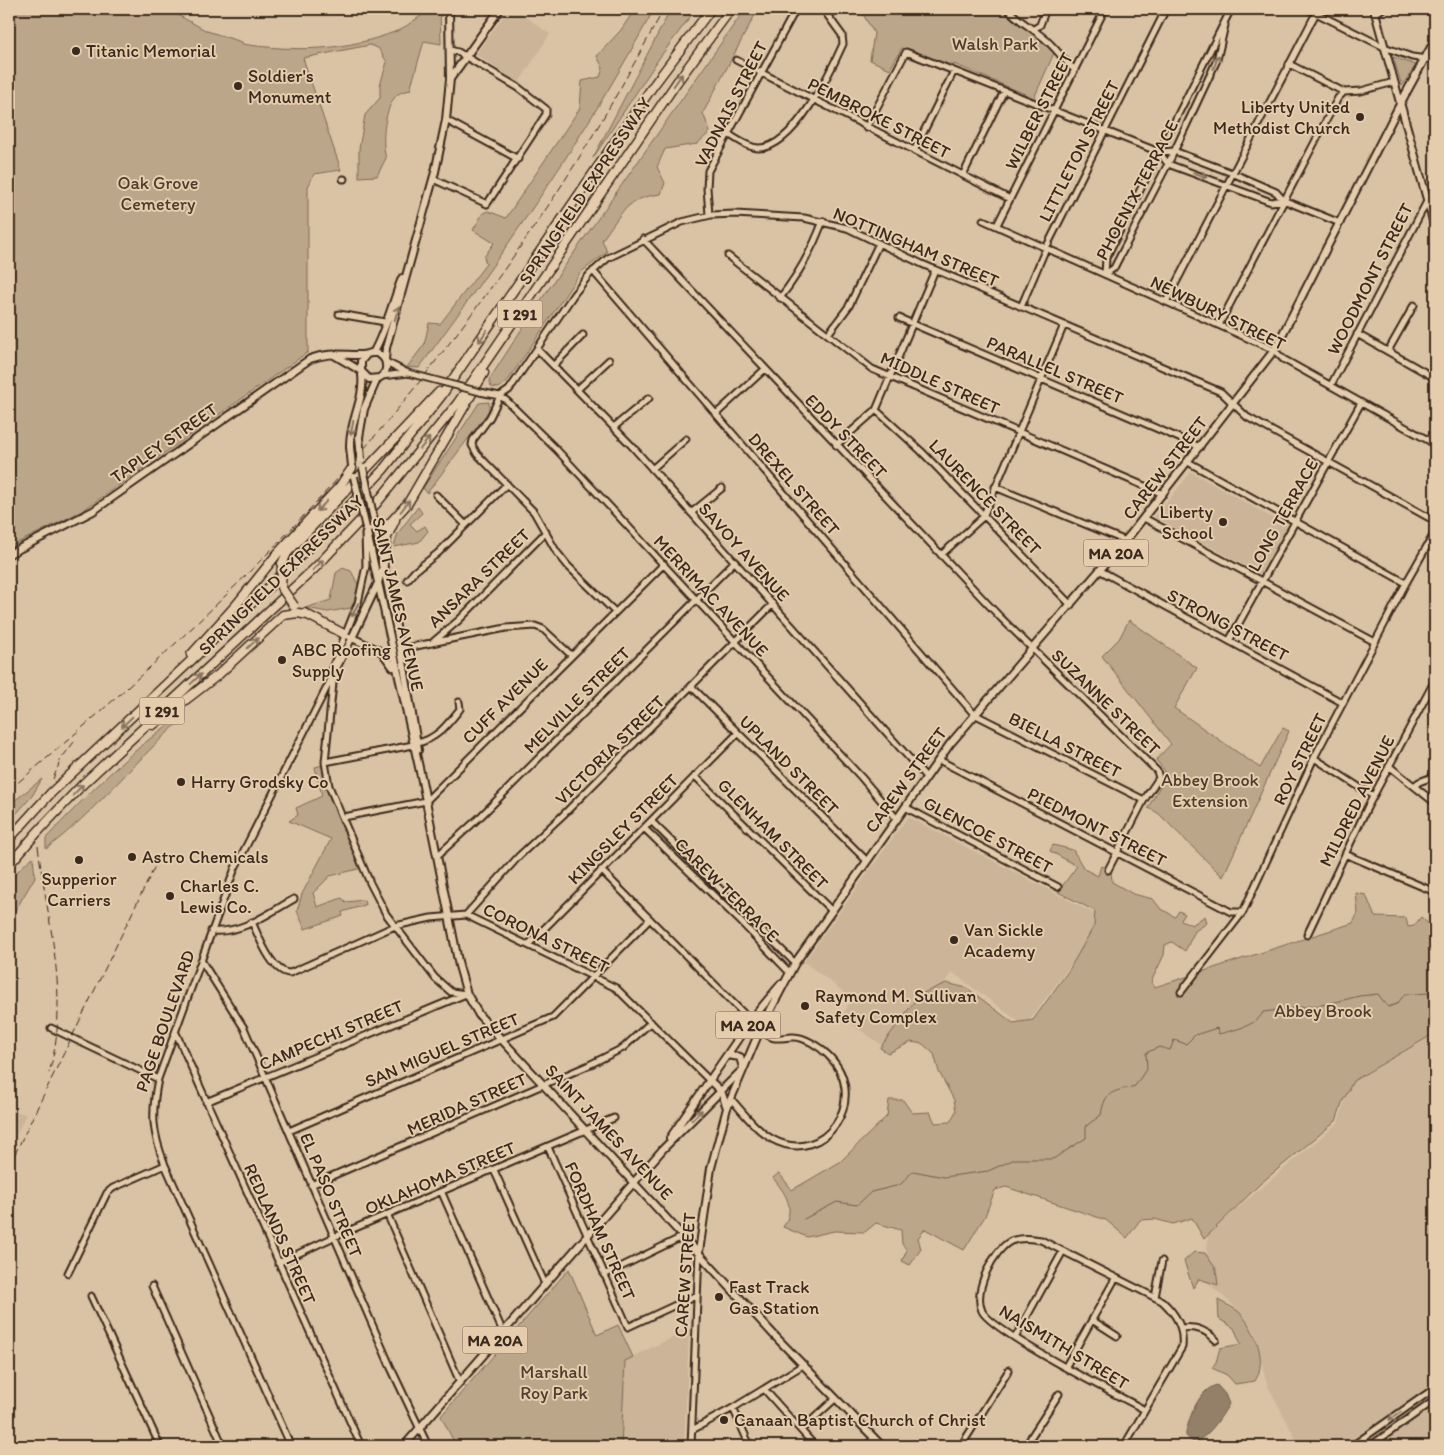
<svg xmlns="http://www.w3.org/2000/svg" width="1444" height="1455" viewBox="0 0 1444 1455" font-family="Itim,sans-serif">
<rect width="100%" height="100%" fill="#dac2a4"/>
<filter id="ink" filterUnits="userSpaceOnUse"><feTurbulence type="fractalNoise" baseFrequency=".02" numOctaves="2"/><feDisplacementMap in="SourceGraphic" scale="10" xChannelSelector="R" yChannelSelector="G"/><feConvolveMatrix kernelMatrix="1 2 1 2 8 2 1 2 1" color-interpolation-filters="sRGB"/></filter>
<g filter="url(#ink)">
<!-- built -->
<path fill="#cbb497" d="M509,9H515L550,34L518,84L476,54Z
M1191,472L1287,526L1261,574L1155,517Z
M908,817L1105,919L1025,1026L952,972L893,1053L842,1017L852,998L804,962Z
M1435,1033V1446H1300L1267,1384L1254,1333L1233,1305L1206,1281L1208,1233L1338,1123L1350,1083Z
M9,1110L26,1114L9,1150Z
M689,1330L684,1446H621L625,1360Z"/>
<!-- green -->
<path fill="#bca68a" stroke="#7c6854" d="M9,9H167L207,31L242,42V44C296,52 346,51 397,31C411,25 425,9 440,9L441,44L424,41L410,90C406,91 401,92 398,94C384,106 381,142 386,158L377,176L359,177V149L365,115L380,98V85L387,62L378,48L370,45L303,58L341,170L314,174L308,187V352L82,511L9,547Z
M635,9H654C586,136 504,252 419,368L407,367L424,345L429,323L440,324L486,264L484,257L494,243L473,230L483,213L488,211L506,218L580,108L582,81L600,77L603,68L597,56L621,30Z
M671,9H696L660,57L593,158Z
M745,9H758L703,113L710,132L697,144L665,149L657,167L665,183L661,194C626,198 622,213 602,240L607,252L580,273L507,382L499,388L491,387L489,380L536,307Z
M860,9H1008L1054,53L1034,98L954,64V67L902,48L890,69L870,60L874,33Z
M1393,57L1416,65L1402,86Z
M489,402V410L483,419L427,493L423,488L479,403Z
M418,507L422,513L410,524L417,531L425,526L428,531L419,542L394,547L398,533Z
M343,568L351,571L360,588L351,608L328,612L305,608L331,600L336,573Z
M1129,620L1197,668L1174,708L1260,768L1283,728L1289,731L1223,877L1158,813L1148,808L1163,781L1164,770L1156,760L1171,744L1102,656L1119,639Z
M176,719L178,723C133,763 94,813 46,849V838C85,797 130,751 176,719Z
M323,765L328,791L342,819L362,868L330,876L313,893L317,907L342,898L346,902L364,900L365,905L342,912L343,916L305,929L297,911L302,894L331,839L289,821L298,815L296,808L322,796L315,767Z
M42,779L32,796L9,822V805Z
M1053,845L1073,850L1084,869L1098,876L1101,866L1111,871L1112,882L1133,894L1153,899L1160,908L1175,917L1179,911L1185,914L1181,920L1192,925L1205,916L1207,923L1195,931L1185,951L1172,942L1165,945L1164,955L1151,982L1155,987L1353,923L1358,913L1356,893L1366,895L1375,917L1406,918L1408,927L1414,926L1421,917L1435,930V1033L1353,1081L1342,1103L1336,1121L1261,1183L1204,1239L1192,1218L1173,1224L1155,1219L1140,1220L1127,1238L1106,1220L1006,1187L995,1190L985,1216L964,1250L925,1229L918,1238L921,1249L910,1265L902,1261L907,1250L902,1244L901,1230L876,1223L865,1232L834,1231L807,1237L783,1227C796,1208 786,1194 773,1178L779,1173L792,1190L840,1162L887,1116L889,1100H903L912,1113L930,1112L935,1123L950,1122L956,1111L954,1100L939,1072L934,1054L923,1044L911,1042L888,1053L880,1048L919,995L946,983L967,988L1013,1023L1033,1020L1069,970L1094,926L1095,911L1058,892L1077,866L1050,851Z
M33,857L35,877L9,921C9,886 4,881 33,857Z
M1194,1252L1205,1253L1216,1269L1218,1285L1199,1279L1193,1288L1184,1261Z
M569,1269L597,1335L618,1325L633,1357L625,1361L621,1446H456L441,1416Z
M1218,1300C1225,1304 1233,1307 1239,1312C1255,1329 1268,1361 1255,1381L1235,1384L1227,1375L1212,1368L1216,1362L1220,1348L1241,1344L1234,1328L1219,1319Z"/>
<!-- water -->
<path fill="#948069" stroke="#705e4b" d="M1217,1385L1225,1394L1229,1404C1222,1416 1207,1440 1193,1442L1186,1436V1433C1189,1417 1199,1389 1217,1385Z"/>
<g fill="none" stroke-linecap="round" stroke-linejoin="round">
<!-- stream -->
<path stroke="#705e4b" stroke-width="1" d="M804,1219L837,1202L857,1205L871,1192L900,1185L913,1171L944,1177L988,1171L1015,1159H1053L1086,1138V1126L1101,1115C1105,1090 1113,1092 1135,1086L1147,1068L1146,1053L1159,1047L1170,1050L1174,1040L1186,1044L1195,1035L1217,1028L1219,1034C1233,1030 1257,1026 1263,1012L1328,1004L1359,996L1378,994L1388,1007L1397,1004L1405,994L1435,993"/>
<defs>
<path id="minor" d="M1008,9C1019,22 1033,28 1045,39C1056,48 1064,61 1075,70
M1308,9L1384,47L1412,57L1435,60
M1375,14L1382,9
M1034,29L1040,25L1046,9
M736,60L1010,199
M1289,64L1344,92
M446,120L518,159
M866,128L906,52L1159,152L1174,151L1232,173L1276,192L1283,200L1340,223
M728,134C737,139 748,148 759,148C794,148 831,71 843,44L842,35L823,9
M914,151L954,71
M1159,152L1168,164L1271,202L1283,200
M963,175L1004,91
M343,179H344
M433,179L487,204L546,114V109L519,88L458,52L450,50
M709,215L707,188L708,171L796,9
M983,220L1274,350L1283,359L1435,444
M997,225L1105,9
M643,239L1001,618L1157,771L1159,778L1144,800L1108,870
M728,256L872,369L1163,494
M593,271L974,714L1144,800
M1105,274L1106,258L1231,9
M1105,274L1114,268L1117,262L1172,156L1217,60L1225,25
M780,298C800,273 812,250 823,221
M1166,302L1316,13
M1021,307L1046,248L1166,9
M339,314L385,322
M899,318L1200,447
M1219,325L1338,98L1344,92L1361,91L1394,82
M828,334L849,306L879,243
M1357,334L1435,378
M537,349L631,445L926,777
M1388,351L1414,305
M386,362L408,373
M554,365L583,335
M382,376L408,373
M1331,385L1435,186
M578,389L609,360
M480,392L500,396L507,401L556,449L861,777L897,819
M876,410L921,451L1071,605
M716,414L764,370
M614,427L649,398
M836,445L876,410L935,270
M1188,462L1406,583
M652,469L686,439
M995,487L1126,541
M436,495L466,525
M691,513L722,488
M1144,518L1375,642
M941,555L983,517L1064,325
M1101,571L1343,703
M407,580L415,571L438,553L507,484
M615,612L568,566L556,551L534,512L477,454L472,445L473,440L490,417L500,396L509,390L574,294L590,274L608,258L682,222L711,215L735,214L804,218L847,228L922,264L1221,392L1247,417L1435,521
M1229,641L1361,403
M432,643L459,620L546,532
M401,649L506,628L535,626L543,629L571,655
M334,673L325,762L329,786L337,805L370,883L386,914L435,978L451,992L467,994
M329,676L358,603L366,566L365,534
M692,687L867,861
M417,743C437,739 448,724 460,709L459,702
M1314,758L1373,796
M939,760L1231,912H1243
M325,762L413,745
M1389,766L1435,803
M695,776L832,911
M1414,786L1419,782L1435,776
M905,807L1058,887
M344,817L426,801L664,564
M651,821L795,963
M644,828L740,921L790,973
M1345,854L1435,892
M437,856L481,816L735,561
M601,870L760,1030C774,1041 776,1038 792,1037C804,1036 820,1047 828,1055C872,1098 824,1168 772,1139C756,1130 743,1112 731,1099
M466,915L519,856L563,815L773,604
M252,922C259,937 272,973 290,973L395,926L431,918L466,915L616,988L709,1080
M211,931C242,934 267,914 294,899
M1307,935L1367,808L1435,680
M529,944L738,733
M201,960L244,1028L391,1368L428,1446
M1181,992L1243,912L1314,758L1406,583L1435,532
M51,1028L158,1079
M176,1033L361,1446
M206,1102L466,994
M289,1131L553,1017L650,919
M548,1147L628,1327L697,1295
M494,1170L545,1284
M311,1185L587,1066L623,1048L651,1022
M442,1193L503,1332
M388,1216L459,1380
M278,1263L334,1237L614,1118
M68,1273L107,1193L113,1188L165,1165
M604,1275L684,1236
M152,1286L223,1446
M91,1296L160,1446
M1155,1297L1162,1261
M1092,1320L1117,1336
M1182,1328C1196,1326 1206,1330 1216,1340
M1015,1338L1063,1251
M1066,1366L1115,1279
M764,1389L815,1446
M733,1408L750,1446
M692,1430L733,1408L803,1365
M801,1430L835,1399
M291,1446L165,1165C152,1132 151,1114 158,1079L235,868L352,638
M691,1446L699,1252
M867,1446L874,1438
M961,1446L1009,1370
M1025,1446L1059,1394
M1124,1446L1182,1347C1184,1327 1176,1314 1162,1301L1041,1240C1031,1238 1021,1237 1011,1241C993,1250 973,1291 982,1311C992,1332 1117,1395 1145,1410
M1352,1446L1435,1388
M1370,1446L1435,1400"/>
<path id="major" d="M1374,9L1435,228
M450,79L500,9
M373,353C385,333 393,301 402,278
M334,355L361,371
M385,360L386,348L435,172L446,120L450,79L449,9
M359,437L364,409L377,379
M350,447C349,422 365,400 362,375
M375,524L403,661L418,750
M366,528L422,781L459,966L467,994L479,1015L774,1335L882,1446
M9,554L93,511L310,359C328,352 342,355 361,355C366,355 371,352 376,353C382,355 386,359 386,365C387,371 384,375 379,378L369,379L361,371V361L367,354
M350,637L382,652L393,667
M352,638L378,583L383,566
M727,1055L740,1057L743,1068
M709,1080L721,1091L727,1108
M670,1138L751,1020L781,984
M699,1252L711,1168L727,1108L760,1030L795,963L950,744L1130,535L1275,349L1400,104L1435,40
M404,1446L663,1149L740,1072"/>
<path id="highway" d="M366,528L383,527L390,523L408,503L484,373
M282,564L287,553L439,392
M383,564L387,537L395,520
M304,613L344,634
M191,655L237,604L278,553L340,486L352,468
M153,725L218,675L283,615L298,613L308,615
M51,793L270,586L342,514L383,470L442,395L653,86L711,9
M44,825L83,784L315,568L376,504L457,404L677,82L731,9
M9,839L38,807
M9,865L34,836"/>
</defs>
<!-- minor casing -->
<use href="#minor" stroke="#3b2a1e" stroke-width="9"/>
<!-- major casing -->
<use href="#major" stroke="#3b2a1e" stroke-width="10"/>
<!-- highway casing -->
<use href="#highway" stroke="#3b2a1e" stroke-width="11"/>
<!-- minor -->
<use href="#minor" stroke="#e4ccac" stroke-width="5"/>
<!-- major -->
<use href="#major" stroke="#e4ccac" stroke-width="6"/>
<!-- highway -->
<use href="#highway" stroke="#e4ccac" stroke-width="8"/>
<!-- rail -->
<path stroke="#3b2a1e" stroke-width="1" stroke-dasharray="8 4" stroke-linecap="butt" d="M53,779L61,759L74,742
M9,790C160,664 306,527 428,371C488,294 546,214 596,130C620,90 642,49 664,9
M38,846C47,921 71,998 49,1073
M9,1166L156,864"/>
<defs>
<path id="minor-bridge" d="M408,373L480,392"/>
<path id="major-bridge" d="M359,437L361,459
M350,447L352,466
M363,468L374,520
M354,477L366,528"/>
<path id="highway-bridge" d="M282,564L281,587L294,606
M38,807L51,793
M34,836L44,825"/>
</defs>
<!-- minor-bridge casing -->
<use href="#minor-bridge" stroke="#3b2a1e" stroke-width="9" stroke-linecap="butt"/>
<!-- major-bridge casing -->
<use href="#major-bridge" stroke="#3b2a1e" stroke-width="10" stroke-linecap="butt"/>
<!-- highway-bridge casing -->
<use href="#highway-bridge" stroke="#3b2a1e" stroke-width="11" stroke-linecap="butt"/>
<!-- minor-bridge -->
<use href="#minor-bridge" stroke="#e4ccac" stroke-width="5"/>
<!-- major-bridge -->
<use href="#major-bridge" stroke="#e4ccac" stroke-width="6"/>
<!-- highway-bridge -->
<use href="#highway-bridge" stroke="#e4ccac" stroke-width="8"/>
</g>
<!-- one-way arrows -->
<defs><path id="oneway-shaft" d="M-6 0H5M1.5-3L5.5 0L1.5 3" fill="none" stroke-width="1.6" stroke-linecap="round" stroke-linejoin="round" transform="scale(1.25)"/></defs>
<g stroke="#87735e">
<use href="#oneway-shaft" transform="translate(1216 62) rotate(-69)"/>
<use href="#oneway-shaft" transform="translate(678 80) rotate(-55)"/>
<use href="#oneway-shaft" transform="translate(1200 175) rotate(20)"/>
<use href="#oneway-shaft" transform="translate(397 313) rotate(-72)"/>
<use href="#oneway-shaft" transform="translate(483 336) rotate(124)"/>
<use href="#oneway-shaft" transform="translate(352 428) rotate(101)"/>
<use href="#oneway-shaft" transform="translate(425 443) rotate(-51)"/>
<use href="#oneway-shaft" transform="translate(322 506) rotate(134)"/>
<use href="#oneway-shaft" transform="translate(405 506) rotate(-53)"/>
<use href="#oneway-shaft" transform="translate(318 565) rotate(-45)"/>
<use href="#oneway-shaft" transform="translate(355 610) rotate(115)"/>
<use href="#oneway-shaft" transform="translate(253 643) rotate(-43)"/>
<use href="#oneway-shaft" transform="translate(196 679) rotate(-43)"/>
<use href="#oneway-shaft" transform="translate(127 722) rotate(136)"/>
<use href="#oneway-shaft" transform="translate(78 790) rotate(-46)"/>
<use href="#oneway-shaft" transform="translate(697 1115) rotate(-45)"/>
<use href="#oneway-shaft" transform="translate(1395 1416) rotate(145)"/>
</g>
</g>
<!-- markers -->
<g fill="#3b2a1e" stroke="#e4ccac" stroke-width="2">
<circle cx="76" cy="51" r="5"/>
<circle cx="238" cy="86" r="5"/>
<circle cx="1360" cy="117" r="5"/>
<circle cx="1223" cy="522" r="5"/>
<circle cx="282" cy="660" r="5"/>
<circle cx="181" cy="782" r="5"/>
<circle cx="132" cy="857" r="5"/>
<circle cx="79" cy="860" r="5"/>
<circle cx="170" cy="896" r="5"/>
<circle cx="954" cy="940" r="5"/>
<circle cx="805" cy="1006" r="5"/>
<circle cx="719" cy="1297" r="5"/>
<circle cx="724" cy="1420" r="5"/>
</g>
<g text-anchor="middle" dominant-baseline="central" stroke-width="4" stroke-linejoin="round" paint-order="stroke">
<!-- shield labels -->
<g fill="#e4ccac" stroke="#6e5b49" stroke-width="1">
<rect x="497.5" y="300.5" width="45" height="27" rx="4"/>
<rect x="1083.5" y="539.5" width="65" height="27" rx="4"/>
<rect x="139.5" y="697.5" width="45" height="27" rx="4"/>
<rect x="715.5" y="1011.5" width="65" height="27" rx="4"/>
<rect x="462.5" y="1326.5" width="65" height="27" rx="4"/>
</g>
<g font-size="16" font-weight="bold" fill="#3b2a1e">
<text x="520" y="314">I 291</text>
<text x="1116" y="553">MA 20A</text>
<text x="162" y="711">I 291</text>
<text x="748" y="1025">MA 20A</text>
<text x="495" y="1340">MA 20A</text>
</g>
<!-- park labels -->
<g font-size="18" fill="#4e3d2e" stroke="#e4ccac">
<text x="995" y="44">Walsh Park</text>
<text x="158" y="183">Oak Grove<tspan x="158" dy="21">Cemetery</tspan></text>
<text x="1210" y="780">Abbey Brook<tspan x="1210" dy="21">Extension</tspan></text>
<text x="1323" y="1011">Abbey Brook</text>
<text x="554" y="1372">Marshall<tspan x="554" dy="21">Roy Park</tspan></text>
</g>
<!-- poi labels -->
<g font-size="18" fill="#3b2a1e" stroke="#e4ccac" text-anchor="start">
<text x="86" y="51">Titanic Memorial</text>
<text x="248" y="76">Soldier's<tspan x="248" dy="21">Monument</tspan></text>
<text x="1350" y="107" text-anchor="end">Liberty United<tspan x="1350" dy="21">Methodist Church</tspan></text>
<text x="1213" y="512" text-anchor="end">Liberty<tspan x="1213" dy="21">School</tspan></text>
<text x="292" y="650">ABC Roofing<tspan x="292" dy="21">Supply</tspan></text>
<text x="191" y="782">Harry Grodsky Co</text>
<text x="142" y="857">Astro Chemicals</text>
<text x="79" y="879" text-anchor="middle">Supperior<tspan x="79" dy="21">Carriers</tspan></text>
<text x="180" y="886">Charles C.<tspan x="180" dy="21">Lewis Co.</tspan></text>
<text x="964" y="930">Van Sickle<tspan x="964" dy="21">Academy</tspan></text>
<text x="815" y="996">Raymond M. Sullivan<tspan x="815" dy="21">Safety Complex</tspan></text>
<text x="729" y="1287">Fast Track<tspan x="729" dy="21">Gas Station</tspan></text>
<text x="734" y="1420">Canaan Baptist Church of Christ</text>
</g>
<!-- street labels -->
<g font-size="18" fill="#3b2a1e" stroke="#e4ccac">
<text transform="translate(731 104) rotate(-63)">VADNAIS STREET</text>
<text transform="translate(1039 111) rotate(-63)">WILBER STREET</text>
<text transform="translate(879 118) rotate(27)">PEMBROKE STREET</text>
<text transform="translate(1079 151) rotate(-63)">LITTLETON STREET</text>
<text transform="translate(1137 190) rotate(-62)">PHOENIX TERRACE</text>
<text transform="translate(585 191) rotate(-56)">SPRINGFIELD EXPRESSWAY</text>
<text transform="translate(916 247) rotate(23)">NOTTINGHAM STREET</text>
<text transform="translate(1370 279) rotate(-63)">WOODMONT STREET</text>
<text transform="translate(1218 313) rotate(26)">NEWBURY STREET</text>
<text transform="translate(1055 370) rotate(23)">PARALLEL STREET</text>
<text transform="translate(940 383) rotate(24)">MIDDLE STREET</text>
<text transform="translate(846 436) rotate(46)">EDDY STREET</text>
<text transform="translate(164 443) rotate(-35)">TAPLEY STREET</text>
<text transform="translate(1165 468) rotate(-52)">CAREW STREET</text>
<text transform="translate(794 484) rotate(49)">DREXEL STREET</text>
<text transform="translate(985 497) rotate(46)">LAURENCE STREET</text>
<text transform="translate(1283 515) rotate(-61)">LONG TERRACE</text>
<text transform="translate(744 552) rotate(48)">SAVOY AVENUE</text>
<text transform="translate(281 575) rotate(-44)">SPRINGFIELD EXPRESSWAY</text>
<text transform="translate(479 578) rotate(-44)">ANSARA STREET</text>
<text transform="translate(711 596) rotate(47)">MERRIMAC AVENUE</text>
<text transform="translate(398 604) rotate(77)">SAINT JAMES AVENUE</text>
<text transform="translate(1228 625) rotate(28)">STRONG STREET</text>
<text transform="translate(577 700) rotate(-45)">MELVILLE STREET</text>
<text transform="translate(505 701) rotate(-45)">CUFF AVENUE</text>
<text transform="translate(1106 702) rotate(44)">SUZANNE STREET</text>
<text transform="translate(1065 745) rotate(27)">BIELLA STREET</text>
<text transform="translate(610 750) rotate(-45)">VICTORIA STREET</text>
<text transform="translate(1300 759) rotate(-64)">ROY STREET</text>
<text transform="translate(789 765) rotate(45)">UPLAND STREET</text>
<text transform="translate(906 780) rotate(-54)">CAREW STREET</text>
<text transform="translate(1357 801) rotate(-63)">MILDRED AVENUE</text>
<text transform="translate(1097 827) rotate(27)">PIEDMONT STREET</text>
<text transform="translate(623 829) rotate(-45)">KINGSLEY STREET</text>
<text transform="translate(773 834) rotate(45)">GLENHAM STREET</text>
<text transform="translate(988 835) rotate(28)">GLENCOE STREET</text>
<text transform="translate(727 890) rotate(45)">CAREW TERRACE</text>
<text transform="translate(546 938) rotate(26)">CORONA STREET</text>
<text transform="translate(165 1021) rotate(-71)">PAGE BOULEVARD</text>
<text transform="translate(331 1035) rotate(-23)">CAMPECHI STREET</text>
<text transform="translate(442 1050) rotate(-23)">SAN MIGUEL STREET</text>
<text transform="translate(467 1104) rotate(-24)">MERIDA STREET</text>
<text transform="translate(609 1132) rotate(47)">SAINT JAMES AVENUE</text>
<text transform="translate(440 1178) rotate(-23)">OKLAHOMA STREET</text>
<text transform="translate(331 1195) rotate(67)">EL PASO STREET</text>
<text transform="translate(600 1231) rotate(66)">FORDHAM STREET</text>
<text transform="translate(280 1234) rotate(66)">REDLANDS STREET</text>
<text transform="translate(685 1275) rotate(-86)">CAREW STREET</text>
<text transform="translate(1064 1347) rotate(31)">NAISMITH STREET</text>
</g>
</g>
<!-- margin -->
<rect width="1444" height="1455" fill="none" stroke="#e4ccac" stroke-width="30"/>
<rect x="15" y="15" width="1414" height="1425" fill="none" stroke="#3b2a1e" stroke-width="2" filter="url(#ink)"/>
</svg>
